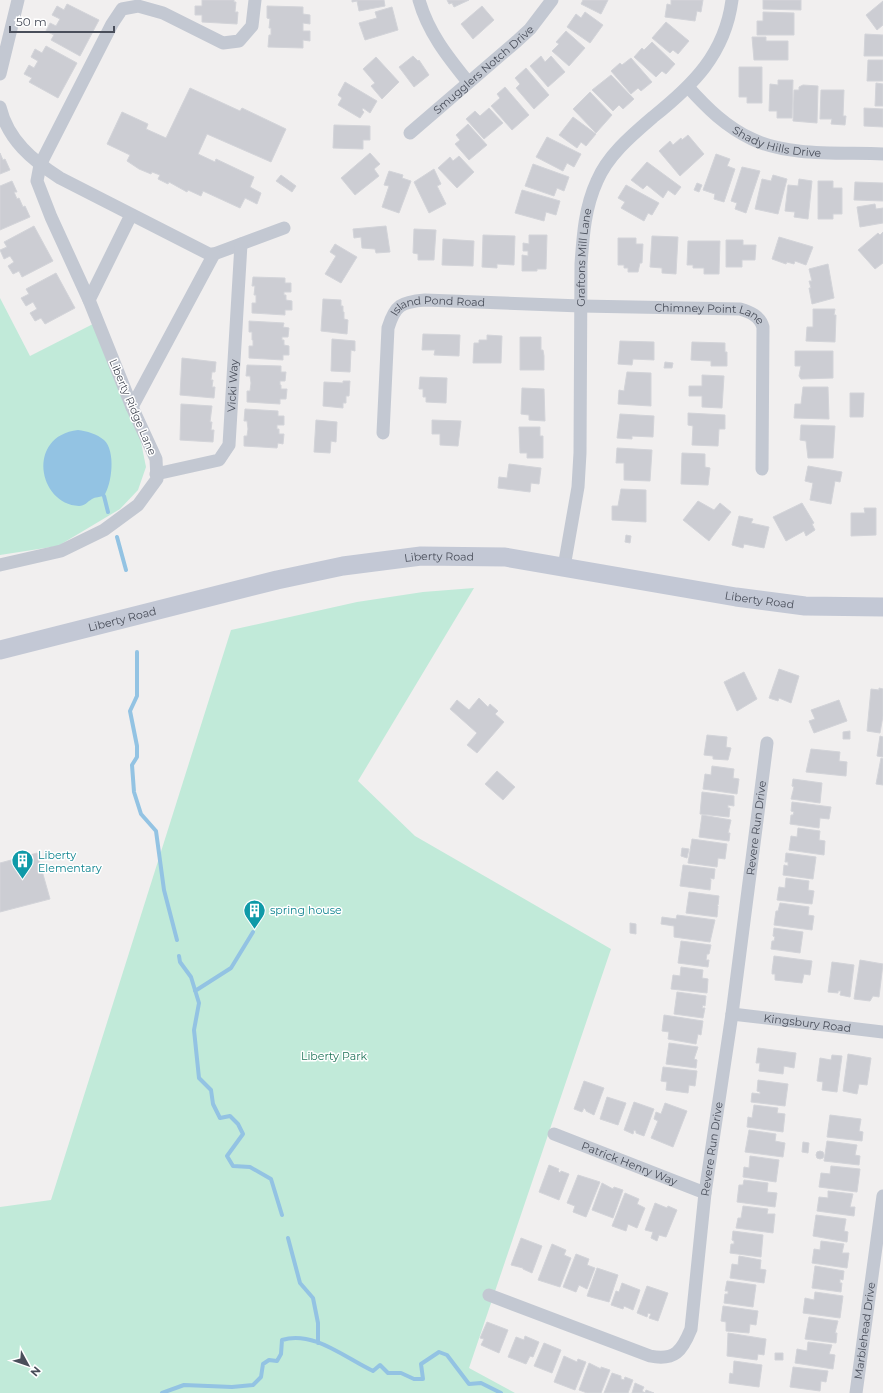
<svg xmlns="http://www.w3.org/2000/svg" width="883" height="1393" viewBox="0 0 883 1393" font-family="Montserrat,sans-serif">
<rect width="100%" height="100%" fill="#f1efef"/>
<!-- green -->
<path fill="#c1ead9" d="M0,298L30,356L93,324L140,437L146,467L138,490L120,509L58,546L0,555Z
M474,588L358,781L415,836L611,949L469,1368L515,1393H0V1207L51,1200L231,630L357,602L423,592Z"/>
<!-- water -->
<path fill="#93c3e3" d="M78,430C87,431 97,434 104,440C116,451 112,484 104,496C100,497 95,497 92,499C87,502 85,506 79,506C38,504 26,436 78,430Z"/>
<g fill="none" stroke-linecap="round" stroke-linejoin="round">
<!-- stream -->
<path stroke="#93c3e3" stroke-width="4" d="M104,496L108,512
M117,537L126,570
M137,652V696L130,711L137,746V757L132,765L134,792L141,814L156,831L164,890L177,940
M179,956L180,962L191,977L199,1003L194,1030L199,1078L211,1090L213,1104L220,1118L230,1116L238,1124L243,1134L227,1156L233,1166L250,1167L271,1179L282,1215
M195,991L231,968L253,932
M288,1238L300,1283L313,1298L318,1323V1343
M162,1393L184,1385L232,1387L253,1385L261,1377L263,1364L269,1360L277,1361L281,1354L282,1340C313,1330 345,1358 373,1371L380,1365L388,1373H401L414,1379H423L421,1364L439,1352L447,1355L469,1384L481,1383L501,1393"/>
</g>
<!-- building -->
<path fill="#cccdd3" stroke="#d3d4d9" d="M202,0H234V2H236L235,12H238L237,24L202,22V15H195V6H202Z
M352,0H384L385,6L359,11L357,1L352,2Z
M447,0H469L454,7L452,3L449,4Z
M583,0H608L601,14L581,4Z
M671,0H703L701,12L697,11L695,21L665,17L667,4L671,5Z
M763,0H801V10L763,9Z
M883,1V25L877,30L866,15Z
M67,4L99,20L80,56L51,40L54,35L46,31L50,23L56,26L60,19L52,15L57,6L64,10Z
M267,6L303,7V14L310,15V24L303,23V31H310V41L303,40V48L268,47L269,35H271V28H269L270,19L267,18Z
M482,6L494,20L473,39L461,24Z
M392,7L398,30L365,40L359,23L377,18L375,12Z
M585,12L603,25L590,43L567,27L576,14L581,18Z
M763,12L794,13V35H757V21H763Z
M666,22L689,41L678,54L673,50L670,53L652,38Z
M566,31L585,48L569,66L552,51L559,44L556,42Z
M865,34L883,35V56H864Z
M752,37H766V41H788V60H754Z
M652,42L675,64L666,74L662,71L656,77L634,57L642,48L644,50Z
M46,46L77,63L58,98L29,82L32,78L24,74L29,65L34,68L38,61L31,57L35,49L42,53Z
M413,56L418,61L419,60L429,75L414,87L399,67Z
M541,56L545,62L551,56L565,72L548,87L530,66Z
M376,57L399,82L382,99L371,86L375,83L363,69Z
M631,58L652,82L641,91L638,88L631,94L611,71L620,63L622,65Z
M868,60H883V81H867Z
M739,67H762V103H747V97H739Z
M526,68L549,95L534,109L516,88L520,84L515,78Z
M611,75L634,99L623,109L619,105L613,111L592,90Z
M778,80H793L792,118H777V111H769L770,84L778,85Z
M345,82L377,101L370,113L363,108L362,110L364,112L360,118L338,105L342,98L338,95Z
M876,83L883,84V106H875Z
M803,85L818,86L817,123L793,121L794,90H799V87Z
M505,87L529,115L512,130L491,106L500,98L497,94Z
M190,88L240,111L242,108L286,129L271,162L207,134L198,154L215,162L216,159L254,177L250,187L261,193L257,204L245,198L240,208L203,191L201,196L188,190L187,192L169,182L168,184L158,179L160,175L152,172L151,174L139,169L127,161L130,155L107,144L122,112L148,124L146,129L166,138Z
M821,90H844L843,116H846L845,125L831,124L832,119H820Z
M590,92L612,115L596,133L573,109Z
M489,108L503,123L484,139L466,119L475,111L480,116Z
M864,108L883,109V127L864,126Z
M573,117L596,134L586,146L581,142L577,148L559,135Z
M468,124L487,145L469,160L455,144L460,140L456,135Z
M334,125L370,126V140H363V149L333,148Z
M688,135L704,154L680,176L659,151L670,141L673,145L681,138L682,140Z
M547,137L581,154L574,167L567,163L563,171L536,157Z
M0,153L3,160L5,159L10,170L0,174Z
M370,153L380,164L374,169L379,176L355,195L341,178Z
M716,154L730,159L727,166L735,169L724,202L714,199L715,194L703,190Z
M459,156L474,172L457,188L438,168L450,157L453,161Z
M647,162L681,187L675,195L668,190L663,198L647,185L643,189L631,180Z
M533,164L569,177L564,191L557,188L554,196L525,186Z
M742,167L760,171L746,213L735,209L737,203L731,201Z
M434,169L441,184L437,186L446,204L429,213L414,182Z
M389,171L403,175L402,178L411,181L399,213L382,207L389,186L384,185Z
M281,175L296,186L292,192L276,181Z
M773,175L787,179L778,214L755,209L762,179L771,181Z
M799,179L812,181L808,219L794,217L795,212L785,211L788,185L798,186Z
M12,181L17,192H14L17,199L19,198L23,207L25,206L30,217L0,230V186Z
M818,181H833V188H842V214H833V219H818Z
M855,182L883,183V201L854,200Z
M697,183L702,185L699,192L694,190Z
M626,185L659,203L652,215L648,213L644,221L621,208L625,202L618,198Z
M522,190L560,201L556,215L546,212L544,221L515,213Z
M875,204L876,209L883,208V223L860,227L857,207Z
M34,226L53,261L22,277L19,271L13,274L8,266L14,262L10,256L4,259L0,250L7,247L4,242Z
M386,226L390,252L376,253L375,249L362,248L361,237L354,238L353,229Z
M414,229L436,230L434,260H418V254L413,253Z
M883,232V263L875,269L858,250L878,233L880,235Z
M483,235L515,236L514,265L497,264V268L482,267Z
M529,235H547L546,269H537V271H522V255L528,256V251H523V243L529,244Z
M652,236L678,237L676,274L662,273V268L650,267Z
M779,237L813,247L806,265L795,261L794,264L787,262L786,264L772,259Z
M618,238H636V244H643L642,263H640L638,272H628V268H624V265H618Z
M443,239L474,241L473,266L442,265Z
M726,240H743V245H756L755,260H742V267H726Z
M688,241H720L719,274H704V268H693V265H687Z
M335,244L357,257L341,283L325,274L336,256L330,252Z
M828,264L834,298L812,304L809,288H811L809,281H812L809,269Z
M56,273L75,308L45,324L41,318L35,321L30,313L37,309L33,302L26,306L21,298L29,294L26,289Z
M253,277L285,278V283H291V292H284V295H286V300L292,301V310H285V315L252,313V303H256V295H254L255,286H252Z
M323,299L341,300V306H343V312H344V319L348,320L347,334L321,331Z
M813,309H835L834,315H836L835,342L806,341L807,327H813Z
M249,321L284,323L283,327L289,328L288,337H282V340H284V345L289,346V355H283V360L249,358V346H253V340H252V332H249Z
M423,334L460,335L459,356L434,355L435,350H422Z
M487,335L502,336L501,363H473L474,343H479V340H487Z
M520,337H541V350H543L544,356V370H520Z
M332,339L355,341V351L351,350L350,372L331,371Z
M620,341L654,342V360L633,359L632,365L618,364Z
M692,342L725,343V352H727V366H711V361L691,360Z
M795,351H833V378L801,379L799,376L801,366H795Z
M182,358L216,362L215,372H212L211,380H213L212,387H215L214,398L180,395Z
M665,362L673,363L672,368H664Z
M247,365L281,366V372H286L285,381H280V385H281V389H287L286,399H280V404L247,402V391H250L251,383L250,376H246Z
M627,372L651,373V406L618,404L619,390L624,391Z
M702,375L724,376L722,408L702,407V396H689V386H702Z
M420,377L447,378L446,403L426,402V397H423V389H419Z
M343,381H350L349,396H346V403H343V408L323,406L324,382L343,383Z
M803,387H828L829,419L794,418L795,404H801Z
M522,388L544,389L545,421L529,420V415L521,414Z
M850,393H864L863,417H850Z
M181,404L212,406L210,422H212L211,430H214L213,442L180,440Z
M245,409L278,411V416H284V425H277V429H279V434H284L283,444L278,443L277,448L244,446V436H247L248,429L247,421H244Z
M688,413L725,415V429H719L718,446L692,445L693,426L688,425Z
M620,414L654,416L653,437L632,436V439L617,438Z
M316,420L337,422L336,442L331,441L330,453L314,452Z
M432,420L461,421L458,446L440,445V434H432Z
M801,425L835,426L833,458H808L806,441L800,440Z
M519,427H540V436H543V458H527V453H520Z
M617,448L652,450L650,481L624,480V463H616Z
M682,453L705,454V467L710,468L708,485L681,484Z
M509,464L541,468L539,484L531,483L530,492L498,488L499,477L507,478Z
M808,466L842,472L840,482L835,481L831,504L810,500L813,483L805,481Z
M621,489L646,490V522L612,520V506H618Z
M698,501L714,510L720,503L731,512L709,541L683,520Z
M802,503L814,523L812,524L815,530L806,536L804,531L786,541L773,517Z
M864,508H876V535L851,536V513H865Z
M739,516L753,519L751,523L769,527L764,548L744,544L743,548L732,545Z
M626,535L631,536L630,543L625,542Z
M779,669L799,676L791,703L779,698L778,701L769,698Z
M744,672L757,699L737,711L724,682Z
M879,688L883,689V716L880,733L867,731L871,689L879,690Z
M479,698L488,707L490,704L498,711L495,714L504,722L477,753L467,745L477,733L450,709L457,700L469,710Z
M839,700L847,721L814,733L809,721L815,719L811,710Z
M850,731V739H843V732Z
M707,735L727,737L726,747L731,748L728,760L713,759V756L704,755Z
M880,736L883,737V757L877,756Z
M811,749L840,752L839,761L847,762L846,776L806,772Z
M881,758L883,759V785L876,784Z
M712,766L734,769L733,778L739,779L737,794L703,789L705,774L711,775Z
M497,771L515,787L503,800L485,784Z
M793,779L822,783L820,803L791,799L794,787L792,786Z
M702,792L734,796V806L728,805V808H730L729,817L700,814Z
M792,802L831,807L829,819L820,818L819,828L790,824L791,815H793L794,812L791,811Z
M702,815L731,820L728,833H730L729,841L699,837Z
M798,828L820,831L819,840L825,841L824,855L789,850L791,836L797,837Z
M692,839L727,844L725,859L718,858L717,867L688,863Z
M682,848L689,849L687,858L681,856Z
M37,853L50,899L0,912V863Z
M786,853L816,857L813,879L783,875L784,865L788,866V862H785Z
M683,865L715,869L714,879L710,878L711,880L710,890L680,886Z
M786,878L809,881L808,890L814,891L812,904L777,900L779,887L785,888Z
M689,892L719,896L718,905H717L718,906L717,917L686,913Z
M780,903L809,907L808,915L814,916L812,930L774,925L776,911H778Z
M677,915L715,920L710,942L674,937V926L661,924L662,917L676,919Z
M630,923L636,924V934L630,933Z
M774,928L803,932L800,953L771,949L772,941H774L775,937L773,936Z
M681,941L711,945L709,954H707L706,960H709L708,967L678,963Z
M774,956L812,961L810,975L804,974L802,983L775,980V974H772V971Z
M860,960L883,964L879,997L873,996L870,1001L854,999Z
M832,962L854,965L850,997L840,995L841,991H838V993L828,992Z
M681,967L703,970L702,978L708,979L707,993L671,989L673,975L680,976Z
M677,992L706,996L705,1006L703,1005L702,1008H705L703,1018L674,1014Z
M664,1015L703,1021L701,1035L698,1034L696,1044L668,1039L669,1032L662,1031Z
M669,1043L698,1047L694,1059L697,1060L696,1068L666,1064Z
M758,1048L796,1053L794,1068L784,1066L783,1074L759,1071L760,1063H756Z
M848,1054L871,1058L867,1085L859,1084L857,1094L843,1091Z
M832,1055L842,1056L837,1092L822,1090L823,1082L817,1081L820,1058L831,1060Z
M663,1067L697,1071L695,1086L689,1085L688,1093L666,1090L667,1082L661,1081Z
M758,1080L788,1084L785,1106L751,1102L752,1093L760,1094V1092L757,1091Z
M584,1081L604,1088L594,1115L586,1111V1110L584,1108L582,1112L574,1109Z
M607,1097L626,1103L618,1125L600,1119Z
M634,1102L654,1109L644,1136L636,1133V1131L634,1130L633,1134L624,1130Z
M665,1103L687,1111L673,1147L651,1138L658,1121L654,1119L656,1112L661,1114Z
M754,1105L778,1108L777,1113L785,1114L783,1132L747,1127L748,1117L752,1118Z
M830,1115L861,1119L859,1131L863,1132L862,1141L827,1137Z
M749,1130L776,1134L775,1141L785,1143L783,1157L745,1152Z
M827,1141L857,1145L855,1155L860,1156L859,1165L824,1161Z
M803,1142L809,1143L808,1153L802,1152Z
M816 1155a4 4 0 1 1 8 0a4 4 0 1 1-8 0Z
M750,1156L779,1160L776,1182L743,1177L744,1167L749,1168Z
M549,1165L559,1169L558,1171L560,1173L561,1171L569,1174L559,1200L539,1192Z
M831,1166L860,1169L857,1192L819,1187L821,1173L830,1174Z
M578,1175L600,1182L586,1217L573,1212L575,1206L567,1203Z
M744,1180L768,1183L767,1192L777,1193L775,1207L737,1202L739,1185H743Z
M602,1183L613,1189L614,1187L623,1190L613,1218L592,1210Z
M828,1191L853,1194L850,1207H855L854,1216L817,1211L819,1197L828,1198Z
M625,1193L639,1199L637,1204L645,1208L637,1228L628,1224L626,1231L612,1226Z
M655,1203L667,1208L668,1206L677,1210L666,1237L659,1235L657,1241L651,1238L653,1232L645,1230Z
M743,1206L768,1209L767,1214H775L773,1233L736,1228L738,1218H741Z
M816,1215L846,1219L844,1231L848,1232L847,1242L813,1236Z
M733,1231L763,1235L761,1257L730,1253L731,1244H734V1241L732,1240Z
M521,1238L542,1246L532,1273L523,1269V1268L511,1265Z
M821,1241L844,1244L842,1253H849L847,1268L812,1263L814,1249L820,1250Z
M552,1244L566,1250L564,1255L571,1258L560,1287L538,1280Z
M576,1254L589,1259L587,1265L595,1268L587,1289L579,1285L576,1292L563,1287Z
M739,1256L761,1260L760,1269L766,1270L764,1283L730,1278L732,1264L738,1265Z
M815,1266L844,1271L843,1280L840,1279V1283H842L841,1292L812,1288Z
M597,1268L618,1275L609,1302L587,1296Z
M727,1281L756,1285L753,1307L724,1303L725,1294H728V1291H725Z
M622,1283L640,1290L633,1310L624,1306L623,1309L611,1305L616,1291L619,1292Z
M647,1286L668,1293L658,1321L649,1318L651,1314L648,1313L647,1317L637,1313Z
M815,1292L843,1296L840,1318L803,1313L805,1298L814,1300Z
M723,1306L758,1311L756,1325L750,1324L749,1333L726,1331V1322L721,1321Z
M809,1317L838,1321L835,1333H837L836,1343L805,1339Z
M487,1322L508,1330L499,1353L481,1345L484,1339L480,1338Z
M728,1333L766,1339L764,1355L758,1354L757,1360L727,1356Z
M525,1336L539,1342L533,1357L530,1356L526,1364L508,1357L516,1337L524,1340Z
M808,1342L832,1345L829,1354L835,1355L833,1369L795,1363L797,1349L807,1351Z
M544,1343L561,1350L552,1373L534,1366Z
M775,1353H783V1360H775Z
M564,1356L577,1362L578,1359L586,1362L575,1390L554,1382Z
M734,1361L762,1365L759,1387L729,1383L730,1373L733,1374Z
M589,1363L601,1369V1367L610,1370L601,1393H587L579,1390Z
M793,1367L828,1371L826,1382L821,1381L820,1391L790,1387Z
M612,1373L621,1376V1379L624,1380L625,1377L633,1380L628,1393H604Z
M635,1383L644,1387L642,1391L645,1393L646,1390L654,1393H632Z"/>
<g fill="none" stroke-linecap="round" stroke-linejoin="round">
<!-- minor -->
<g stroke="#c3c8d2" stroke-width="13">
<path d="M419,0C428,32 447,56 468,82"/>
<path d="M0,74L18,0"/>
<path id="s1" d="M688,87C707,108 726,127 752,139C789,157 843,152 883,154"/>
<path d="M0,107C8,140 32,160 60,178L209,254H214L284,228"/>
<path id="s2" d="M410,133L517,41L530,29L552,0"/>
<path d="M89,300L131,215"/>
<path d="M132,407L214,254"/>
<path id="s3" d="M383,433L388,328C395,305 401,302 425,300L581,306L740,309C750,312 760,316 763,327L762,469"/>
<path id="s4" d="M156,474L219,460L229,445L241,244"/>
<path d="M0,565L61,551L104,530L138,505L157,479L156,459L132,407L89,300L51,217L37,181L40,165L112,24L122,9L138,6L163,13L223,43L239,41L252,26L255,0"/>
<path id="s5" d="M564,567L578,487L580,453L581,264C583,235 585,207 597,181C608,155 632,135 653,117C693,85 725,54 732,0"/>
<path id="s6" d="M732,1014L883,1032"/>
<path id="s7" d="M554,1134L705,1193"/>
<path id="s8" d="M489,1295L650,1356C675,1361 682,1351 691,1329L705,1193L732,1014L767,743"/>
<path id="s9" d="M856,1393L883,1196"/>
</g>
<!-- secondary -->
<path stroke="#c3c8d5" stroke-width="19" id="s10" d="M0,650L277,580L343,566L421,556L505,557L736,597L805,606L883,607"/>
</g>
<!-- icons -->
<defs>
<symbol id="building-pin" viewBox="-11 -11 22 30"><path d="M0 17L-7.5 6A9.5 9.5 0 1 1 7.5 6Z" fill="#0f9aa8" stroke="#fff"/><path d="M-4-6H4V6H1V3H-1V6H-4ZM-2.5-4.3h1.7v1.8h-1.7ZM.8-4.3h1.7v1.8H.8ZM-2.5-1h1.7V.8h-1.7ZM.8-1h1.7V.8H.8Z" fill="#fff"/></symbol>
</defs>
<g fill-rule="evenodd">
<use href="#building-pin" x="10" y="848" width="25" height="34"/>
<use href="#building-pin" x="242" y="898" width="25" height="34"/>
</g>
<g text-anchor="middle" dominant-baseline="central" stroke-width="3" stroke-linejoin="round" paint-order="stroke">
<!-- street labels -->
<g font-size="11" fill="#494e5a" stroke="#fff">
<text stroke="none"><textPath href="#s2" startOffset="97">Smugglers Notch Drive</textPath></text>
<text stroke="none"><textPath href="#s1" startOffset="108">Shady Hills Drive</textPath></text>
<text stroke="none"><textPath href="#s5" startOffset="311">Graftons Mill Lane</textPath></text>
<text stroke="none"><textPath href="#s3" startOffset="168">Island Pond Road</textPath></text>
<text stroke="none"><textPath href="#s3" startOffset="442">Chimney Point Lane</textPath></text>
<text stroke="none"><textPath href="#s4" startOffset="142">Vicki Way</textPath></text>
<text transform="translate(133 407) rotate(67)">Liberty Ridge Lane</text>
<text stroke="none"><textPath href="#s10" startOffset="450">Liberty Road</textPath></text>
<text stroke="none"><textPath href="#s10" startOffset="774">Liberty Road</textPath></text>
<text stroke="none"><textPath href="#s10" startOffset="126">Liberty Road</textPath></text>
<text stroke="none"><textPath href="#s8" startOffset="733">Revere Run Drive</textPath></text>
<text stroke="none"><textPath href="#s6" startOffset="76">Kingsbury Road</textPath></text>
<text stroke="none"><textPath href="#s8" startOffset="409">Revere Run Drive</textPath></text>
<text stroke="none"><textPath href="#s7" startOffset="81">Patrick Henry Way</textPath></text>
<text stroke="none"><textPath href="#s9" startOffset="63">Marblehead Drive</textPath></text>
</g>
<!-- culture labels -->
<g font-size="11" fill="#0d838f" stroke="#fff" text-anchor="start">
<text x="38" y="855">Liberty<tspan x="38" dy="13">Elementary</tspan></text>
<text x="270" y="910">spring house</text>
</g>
<!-- park labels -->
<g font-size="11" fill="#21745a" stroke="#fff">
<text x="334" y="1056">Liberty Park</text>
</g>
</g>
<!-- north arrow -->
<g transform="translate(28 1365) rotate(130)" stroke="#ffffff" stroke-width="3" paint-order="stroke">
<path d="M0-3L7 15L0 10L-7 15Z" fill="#494e5a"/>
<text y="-6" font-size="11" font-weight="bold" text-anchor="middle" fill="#494e5a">N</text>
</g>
<!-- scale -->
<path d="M10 26v6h104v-6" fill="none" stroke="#494e5a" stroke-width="2"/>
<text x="16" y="26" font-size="12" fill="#494e5a" stroke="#ffffff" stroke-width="3" paint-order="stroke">50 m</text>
</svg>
